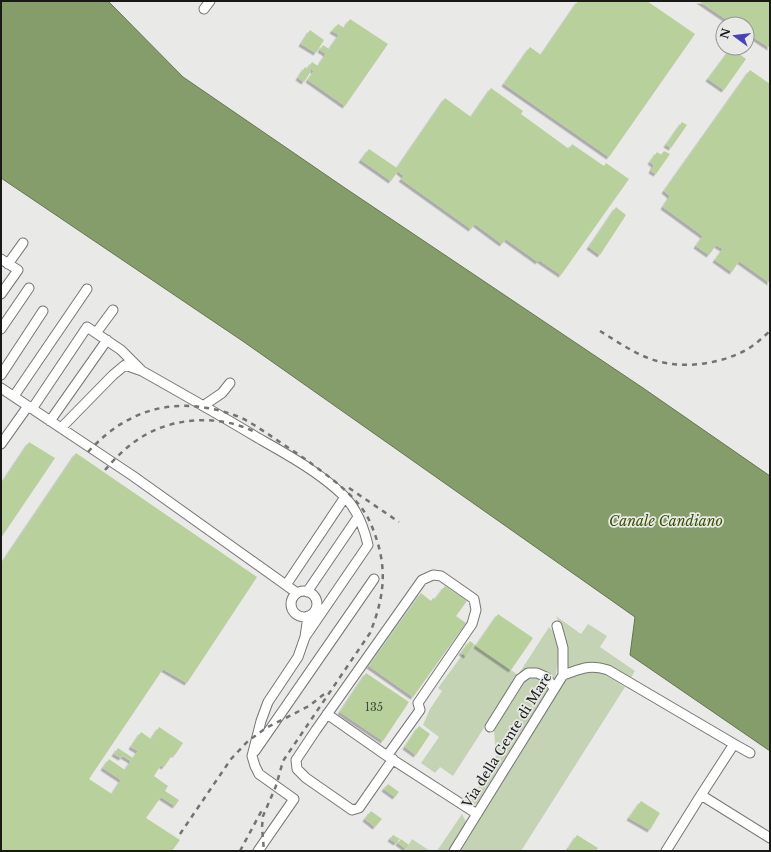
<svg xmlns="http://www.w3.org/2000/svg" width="771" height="852" viewBox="0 0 771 852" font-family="'Libre Baskerville',serif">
<defs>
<filter id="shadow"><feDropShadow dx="-2.5" dy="2.5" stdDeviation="0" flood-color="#0004"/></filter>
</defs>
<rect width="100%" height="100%" fill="#e9eae7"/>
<!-- green -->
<path fill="#c4d3b3" d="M556,616L581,634L588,624L607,636L600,647L635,671L630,679C602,658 598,660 565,669L566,648L564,634Z
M549,627C564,641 558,661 555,679C542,667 533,671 518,675L453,776L440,767L435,773L421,763L439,737L423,725L430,709L442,691L438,688L463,654L466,656L474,644L518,675Z
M581,672L602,673L625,687L521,851H459L568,675Z
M532,677H541L546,683L549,690L479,803C475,805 473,805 469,803L496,759L494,730L525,681Z
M462,814L466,822L465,826L449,851H437Z
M412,839L430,851H405Z"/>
<!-- water -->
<path fill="#859d6a" stroke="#657651" d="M1,1H108L183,77L345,188L643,388L770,476V751L630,655L635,617L244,342L1,178Z"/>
<!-- building -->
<path fill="#b8d19c" filter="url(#shadow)" d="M578,1H647L695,34L609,157L504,84L530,47L541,55Z
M699,1H770V48L747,33V24H733Z
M350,19L388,44L345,106L308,80L314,71L308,68L312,62L318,66L326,54L320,50L323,45L329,49L339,35L332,31L338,24L344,28Z
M310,30L324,40L316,53L301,44Z
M731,48L746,59L724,90L708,79Z
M305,67L311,71L304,82L298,78Z
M750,70L770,84V283L739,261L732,272L715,260L723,249L716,245L709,255L696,246L703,236L663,207L670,196L664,191Z
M491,88L523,111L521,114L569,149L572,144L604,166L606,163L629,179L561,275L539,260L538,262L506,239L502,244L475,224L471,229L401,179L404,176L398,171L391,181L361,160L369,149L397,168L445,98L471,117Z
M682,122L687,125L671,148L666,145Z
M664,151L670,154L656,174L651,171L654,165L650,162L657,152L661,155Z
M616,207L626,215L600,255L589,247Z
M29,442L55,458L1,538V484Z
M76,453L257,577L187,683L163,669L89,779L112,794L121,780L103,768L109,759L125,770L131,761L123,756L121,758L114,754L118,748L133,758L138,751L131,747L141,732L151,739L159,727L183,743L175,755L173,754L164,767L161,765L154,776L168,786L165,791L179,800L175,806L161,797L146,818L180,840L172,851H1V564Z
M445,586L467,601L456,616L466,623L413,697L369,666L421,593L431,601L433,598L435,599Z
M498,614L533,638L511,670L476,646Z
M470,641L474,644L466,656L461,653Z
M366,673L409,702L383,741L340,712Z
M419,726L430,734L416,755L405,747Z
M388,784L399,792L395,797L384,789Z
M641,801L660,813L650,830L629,818Z
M371,811L382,819L375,827L365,819Z
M393,835L400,839L396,843L390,839Z
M577,835L598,848L596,851H571L568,849Z
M401,839L409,845L406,849L398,843Z"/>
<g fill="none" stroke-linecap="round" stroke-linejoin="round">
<defs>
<path id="minor" d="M204,9L210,1
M1,259L18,270L1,294
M8,264L23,243
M1,329L29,288
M96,333L113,310
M1,375L43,311
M1,388L133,476L297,593
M14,396L87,289
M203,406L222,393L230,383
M32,409L87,327L121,350L141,370
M50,421L107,340
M61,428L113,375L125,365L142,371C181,393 220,415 258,438C288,455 319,472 344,496C357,509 364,528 368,545L305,637
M1,444L28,406
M286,585L345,497
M291 604a13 13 0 1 1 26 0a13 13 0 1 1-26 0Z
M307,592L358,517
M557,626L563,648V675
M327,714L387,756
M490,727L520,679L528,673H537L546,677L554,688
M734,744L750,753
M255,751L374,579
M393,759L359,808L352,810L306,778L297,769L296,760L316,730L422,580L433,575L441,576L474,599L476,610L472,624L418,703L420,710L387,756L477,814
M258,851L294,799L259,774L255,766L252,756L261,721L268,702L298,657L305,637L308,616
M454,851L563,675C581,669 589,664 608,670L734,744L701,795
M666,851L701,795L770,838"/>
</defs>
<!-- minor casing -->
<use href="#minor" stroke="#767774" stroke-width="11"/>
<!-- minor -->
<use href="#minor" stroke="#fff" stroke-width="9"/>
<!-- rail -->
<path stroke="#737472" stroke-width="2.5" stroke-dasharray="5 5" stroke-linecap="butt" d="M600,331C618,342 636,355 657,361C685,369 720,364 746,350C755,345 762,338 770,331
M88,452C128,408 177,395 234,415C246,419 257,427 268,434C281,443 295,452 308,461C329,477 359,497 370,522C388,563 386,593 370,633L283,761L276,786L263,816L262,827L264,851
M105,470C112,462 120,453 129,446C164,417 217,412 257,433
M349,488L399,522
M180,834L231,759L248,741L266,728L309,706L328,691
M240,851L262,810"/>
</g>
<g text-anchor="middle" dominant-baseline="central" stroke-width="3.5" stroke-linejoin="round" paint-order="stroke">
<!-- number labels -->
<g font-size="11" fill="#414839">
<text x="374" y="707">135</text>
</g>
<!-- street labels -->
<g font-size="13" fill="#191a18" stroke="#e9eae7">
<text transform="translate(507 740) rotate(-58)">Via della Gente di Mare</text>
</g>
<!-- water labels -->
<g font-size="14" font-style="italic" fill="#365200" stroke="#e9eae7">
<text x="666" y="521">Canale Candiano</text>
</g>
</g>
<!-- border -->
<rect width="771" height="852" fill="none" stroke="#191a18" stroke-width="4"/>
<!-- north arrow -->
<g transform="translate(735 36) rotate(285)"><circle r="19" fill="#e9eae7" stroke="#969794"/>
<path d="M0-3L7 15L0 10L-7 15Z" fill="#4742b8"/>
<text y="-6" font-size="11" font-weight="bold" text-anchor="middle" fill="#191a18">N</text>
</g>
</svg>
